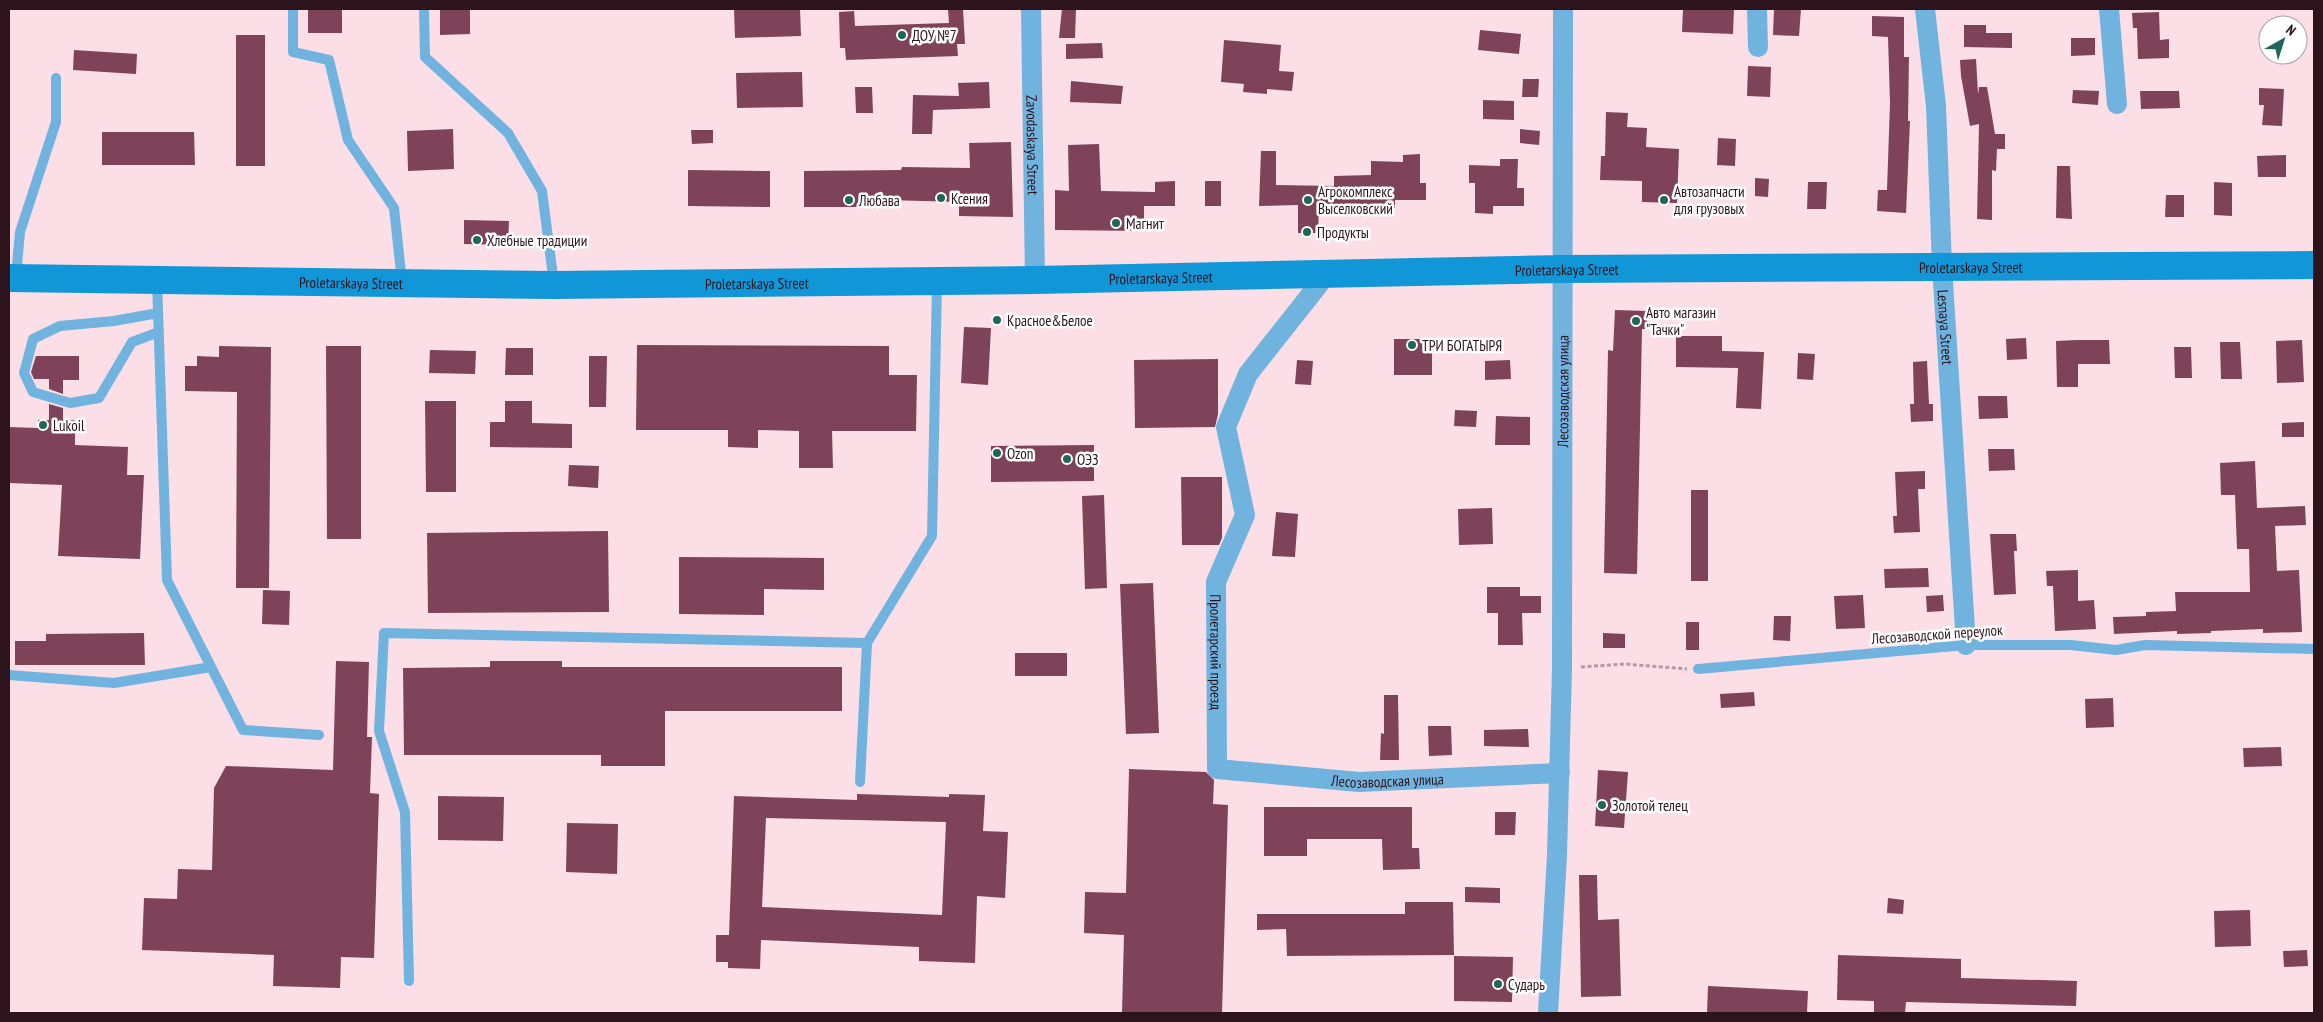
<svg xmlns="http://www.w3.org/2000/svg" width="2323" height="1022" viewBox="0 0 2323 1022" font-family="'PT Sans Narrow',sans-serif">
<rect width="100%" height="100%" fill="#fbdee6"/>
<!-- building -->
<path fill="#7e4358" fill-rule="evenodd" d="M308,9H342V33H308Z
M440,9H470V34L440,35Z
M734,9H800L801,36L735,38Z
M948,9H963L965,44H957L958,56L846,60L845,48H840L839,12L854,11L855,26L949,23Z
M1062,9H1076L1075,38H1059Z
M1683,9H1734L1733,34L1682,32Z
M1774,9H1801L1799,36L1773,35Z
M2159,12L2160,40L2169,39V58L2138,59L2137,28H2133L2132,13Z
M1872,16L1904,17V57H1909L1908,121H1910L1906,213L1877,211L1878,190H1887L1890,103L1888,37L1872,36Z
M1964,25H1986V33H2012V48L1964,47Z
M1480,30L1521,34L1519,54L1478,50Z
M236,35H265V166H236Z
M2071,38H2095V55L2071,56Z
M1224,40L1281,45L1279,71L1294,72L1292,91L1267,89V94L1243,92L1244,84L1221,82Z
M1102,43L1103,58L1066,59V44Z
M74,50L137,54L136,74L73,70Z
M1976,59L1978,94L1979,87H1987L1995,134H2005V149H1997L1996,171L1992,170V220L1977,219L1979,124L1970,126L1961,76L1960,60Z
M1748,66L1771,67L1770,97L1747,96Z
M802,72L803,107L737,108L736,73Z
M1523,79H1539L1538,97H1522Z
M1071,81L1123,86L1121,104L1070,102Z
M989,82L990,108L933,110L932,134H912L913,95L959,96L958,83Z
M855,87H872L873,113H856Z
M2259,88L2284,89L2282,126L2262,125L2264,105H2259Z
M2073,90L2099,91L2098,105L2072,103Z
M2140,91H2179L2180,108L2141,109Z
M1483,100L1514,101V120L1483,119Z
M1606,112L1628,113L1627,127L1647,128L1646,147L1679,149L1677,203L1642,202V181L1600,180L1601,156H1605Z
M453,129L454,169L408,171L407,131Z
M1520,129L1540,131L1539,145L1520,143Z
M691,130H713V143L692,144Z
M102,132H194L195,165H102Z
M1718,138L1736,139L1735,166L1717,165Z
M1011,142L1013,217L959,216V202L887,200V207H804V171L901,170L902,167L970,168L969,143Z
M1099,144L1101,191L1155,192V182L1175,181V206H1144V231L1055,230V190L1069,191L1068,145Z
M1261,151H1276V185L1334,186V176L1371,175V161L1403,162V155L1420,154V183H1426V200H1395V208L1319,206L1318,233H1298V205L1259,206Z
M2286,155V177H2258L2257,156Z
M1500,159H1518L1517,188H1524V206H1493V214L1475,213V183H1469V165L1500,166Z
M2057,166H2070L2072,219L2056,218Z
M688,170L770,171V207L688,206Z
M1755,178L1769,179L1768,197L1755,196Z
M1205,181H1221V206H1205Z
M1808,182H1827L1826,209H1807Z
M2214,182L2232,183V216L2214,215Z
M2166,195H2184V217H2165Z
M464,220L509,221L508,245L464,244Z
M1615,310L1647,311V329H1642L1637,574L1604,573L1608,350L1613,351Z
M964,327L991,328L988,385L961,383Z
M1676,336H1722V351L1764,352L1761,409L1736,408L1738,368L1676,367Z
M2026,338L2027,359L2007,360L2006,339Z
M1394,339H1432V375H1394Z
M2077,340H2109L2110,364H2078V387H2057L2056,341Z
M2302,340L2304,382L2277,383L2276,341Z
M2220,342H2240L2242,379H2221Z
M637,345L889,346V375H917L916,431H832L833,468H799V431L758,430V448L728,447V430H636Z
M219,346L271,347L269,588H236L237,392L185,391V366H197V356L219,357Z
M326,346H361V539H327Z
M2174,347H2191L2192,378H2175Z
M506,348H533V375H505Z
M430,350L476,351L475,374L429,373Z
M1798,353L1815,354L1813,380L1797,379Z
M36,356H79V380H63V394L49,389V379H34L31,372Z
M589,356H607L606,407H589Z
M1218,359V414L1215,427L1135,428L1134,360Z
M1297,360L1313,361L1311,385L1295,384Z
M1510,360L1511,379L1485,380V361Z
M1927,361L1929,404H1933V421L1911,422L1910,404H1914L1913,362Z
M1978,396H2007L2008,418L1979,419Z
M425,401H456V492H426Z
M505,401H532V423L572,424V448L490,447V422H505Z
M49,404L63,408V420H75V445L128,447L127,475H144L140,559L58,556L62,485L9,483V427L38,428V420H49Z
M1455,410L1477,411L1476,427L1454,426Z
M1496,416L1530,417V445H1495Z
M2304,422V437H2282V423Z
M1094,445V481L991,482V446Z
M1988,449H2014L2015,470L1989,471Z
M2255,461L2257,508L2305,506L2306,525L2275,526L2277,571L2299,570L2302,632L2263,633V629L2211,631V633L2177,634V631L2114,634L2113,617L2146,616V612L2176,611L2175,592H2250L2249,549H2237L2235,495H2221L2220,463Z
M569,465L599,466L598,488L568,486Z
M1925,471V489H1918L1920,532L1894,533L1893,516H1897L1895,472Z
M1181,477H1222V538L1219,545H1182Z
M1691,490H1708V581H1691Z
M1104,495L1107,588L1085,589L1082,496Z
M1492,508L1493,544L1459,545L1458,509Z
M1276,512L1298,514L1295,557L1272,556Z
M608,531L609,612L428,613L427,533Z
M1990,534H2016L2017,551H2014L2016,594L1994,595Z
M679,557L824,558V590L764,589V615L679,614Z
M1928,568L1929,587L1885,588L1884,569Z
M2078,570V601L2094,600L2096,629L2055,631L2053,586H2047L2046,571Z
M1153,583L1159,733L1126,734L1120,584Z
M1487,587H1520V596H1541V613H1522L1523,645H1498V613H1487Z
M263,590L290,591L289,625L262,624Z
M1863,595L1865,628L1836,629L1834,596Z
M1943,595L1944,611L1927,612L1926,596Z
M1774,616H1791L1790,641L1773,640Z
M1686,622H1699V650H1686Z
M144,633L145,665H15V641H46V634Z
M1603,633L1625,634V648H1603Z
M1015,653H1067V676H1015Z
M336,661L369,662L367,737H372L370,793L379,794L374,958L341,957L340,988L273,986L274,955L142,950L144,898L177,899L178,869L212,870L214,788L226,766L333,770Z
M490,661H562V667H842V711H665V766H601V755H404L403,668L490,667Z
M1754,692L1755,706L1721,708L1720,694Z
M1384,695H1398L1399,760H1380L1381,733L1384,734Z
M2113,698L2114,727L2086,728L2085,699Z
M1428,726H1451L1452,755L1429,756Z
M1528,729L1529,747L1484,746V730Z
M2281,747L2282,766L2244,767L2243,748Z
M1129,769L1206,772L1214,780L1213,804L1228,805L1222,1013H1122L1124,935L1084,933L1085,892L1126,893Z
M1598,770L1628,772L1624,828L1595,826Z
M857,794L949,797V794L985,795L983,831L1008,832L1005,898L977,896L975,963L919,961V947L761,940L760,969L728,968V962H716V935H729L734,796L857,800ZM766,818L946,822L942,915L762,907Z
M438,796L504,797L503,841L438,840Z
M1264,807H1412V848H1419L1420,869L1383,870L1382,839H1307V856H1264Z
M1495,812H1516L1515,835H1495Z
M567,823L618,824L617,874L566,872Z
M1579,875H1597L1598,920L1619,919L1621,996L1581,997Z
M1465,887L1500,888V903L1465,902Z
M1888,898L1904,900L1903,914L1887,913Z
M1405,902H1453L1454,955L1287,956L1286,929L1257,930V914H1405Z
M2250,910L2251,946L2215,947L2214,911Z
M2307,950L2308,966L2284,967L2283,951Z
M1838,955L1961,959V978L2077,981L2076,1006L1906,1002L1905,1013H1874V1001L1837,1000Z
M1454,956L1513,957L1512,1002L1454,1001Z
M1708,986L1808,991L1807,1013H1707Z"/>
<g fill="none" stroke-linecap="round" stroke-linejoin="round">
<!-- path -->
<path stroke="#b69aa3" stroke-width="3" stroke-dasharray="4 2.5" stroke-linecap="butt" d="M1581,667L1625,664L1687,669"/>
<!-- lane -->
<path stroke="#70b3de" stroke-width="10" d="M293,9V52L329,60L348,140L394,208L402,282
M424,9L425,57L508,133L542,191L554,284
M16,276L20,232L56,122V78
M157,281L167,580L243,730L319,735
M158,313L114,321L60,326L33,339L24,373L33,392L70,403L99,398L132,342L159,332
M1698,669L1966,645H2071L2116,650L2145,645L2314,649
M9,675L114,683L211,667
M860,782L867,643
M409,981L405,812L379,731L384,633L867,643L932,536L937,283"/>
<!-- street -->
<g stroke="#70b3de" stroke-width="20">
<path id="s1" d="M1031,9L1035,280"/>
<path d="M1757,9L1758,47"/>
<path id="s2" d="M1925,9L1936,106L1942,266L1966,645"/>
<path d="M2109,9L2117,104"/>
<path id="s3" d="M1327,274L1248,374L1226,427L1245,515L1216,582L1217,769L1359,782L1560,773"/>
<path id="s4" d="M1548,1013L1557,855L1562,668L1563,9"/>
</g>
<!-- secondary -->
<path stroke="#1197d7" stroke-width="28" id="s5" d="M9,278L554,285L1035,280L1563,269L2314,265"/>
</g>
<!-- markers -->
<g fill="#1f6558" stroke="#fff" stroke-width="2">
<circle cx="902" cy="35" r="5"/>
<circle cx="941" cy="198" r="5"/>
<circle cx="849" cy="200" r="5"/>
<circle cx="1308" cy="200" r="5"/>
<circle cx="1664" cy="200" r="5"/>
<circle cx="1116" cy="223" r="5"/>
<circle cx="1307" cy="232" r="5"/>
<circle cx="477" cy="240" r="5"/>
<circle cx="997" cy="320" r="5"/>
<circle cx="1636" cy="321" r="5"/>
<circle cx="1412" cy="345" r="5"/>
<circle cx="43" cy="425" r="5"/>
<circle cx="997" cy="453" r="5"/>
<circle cx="1067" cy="459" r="5"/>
<circle cx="1602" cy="805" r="5"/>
<circle cx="1498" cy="984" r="5"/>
</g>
<g text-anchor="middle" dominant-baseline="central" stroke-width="5" stroke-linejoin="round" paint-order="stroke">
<!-- poi labels -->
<g font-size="15" fill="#2c131c" stroke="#fff" text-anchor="start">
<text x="912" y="35">ДОУ №7</text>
<text x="1318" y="191">Агрокомплекс<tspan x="1318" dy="17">Выселковский</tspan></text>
<text x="1674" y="191">Автозапчасти<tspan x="1674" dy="17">для грузовых</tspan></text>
<text x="951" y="198">Ксения</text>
<text x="859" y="200">Любава</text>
<text x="1126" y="223">Магнит</text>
<text x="1317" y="232">Продукты</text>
<text x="487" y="240">Хлебные традиции</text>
<text x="1646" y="312">Авто магазин<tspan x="1646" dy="17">"Тачки"</tspan></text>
<text x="1007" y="320">Красное&amp;Белое</text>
<text x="1422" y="345">ТРИ БОГАТЫРЯ</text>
<text x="53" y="425">Lukoil</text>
<text x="1007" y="453">Ozon</text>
<text x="1077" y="459">ОЭЗ</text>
<text x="1612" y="805">Золотой телец</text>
<text x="1508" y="984">Сударь</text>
</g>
<!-- street labels -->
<g font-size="15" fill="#2c131c" stroke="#fff">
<text stroke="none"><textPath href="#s1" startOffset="136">Zavodaskaya Street</textPath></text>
<text stroke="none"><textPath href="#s5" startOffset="1962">Proletarskaya Street</textPath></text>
<text stroke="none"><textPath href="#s5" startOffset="1558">Proletarskaya Street</textPath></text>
<text stroke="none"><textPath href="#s5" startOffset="1152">Proletarskaya Street</textPath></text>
<text stroke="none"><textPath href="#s5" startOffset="342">Proletarskaya Street</textPath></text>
<text stroke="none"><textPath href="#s5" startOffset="748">Proletarskaya Street</textPath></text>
<text stroke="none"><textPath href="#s2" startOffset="319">Lesnaya Street</textPath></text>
<text stroke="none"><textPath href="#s4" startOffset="622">Лесозаводская улица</textPath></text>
<text transform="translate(1937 634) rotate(-4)">Лесозаводской переулок</text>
<text stroke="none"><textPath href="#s3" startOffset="418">Пролетарский проезд</textPath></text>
<text stroke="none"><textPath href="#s3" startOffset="706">Лесозаводская улица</textPath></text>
</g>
</g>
<!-- border -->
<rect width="2323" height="1022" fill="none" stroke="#2c131c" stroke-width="20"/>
<!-- north arrow -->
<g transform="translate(2283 40) rotate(39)"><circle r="24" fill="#ffffff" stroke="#aba1a4"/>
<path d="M0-4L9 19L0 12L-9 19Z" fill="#1f6558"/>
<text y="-8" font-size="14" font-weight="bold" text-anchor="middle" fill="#2c131c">N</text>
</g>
</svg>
